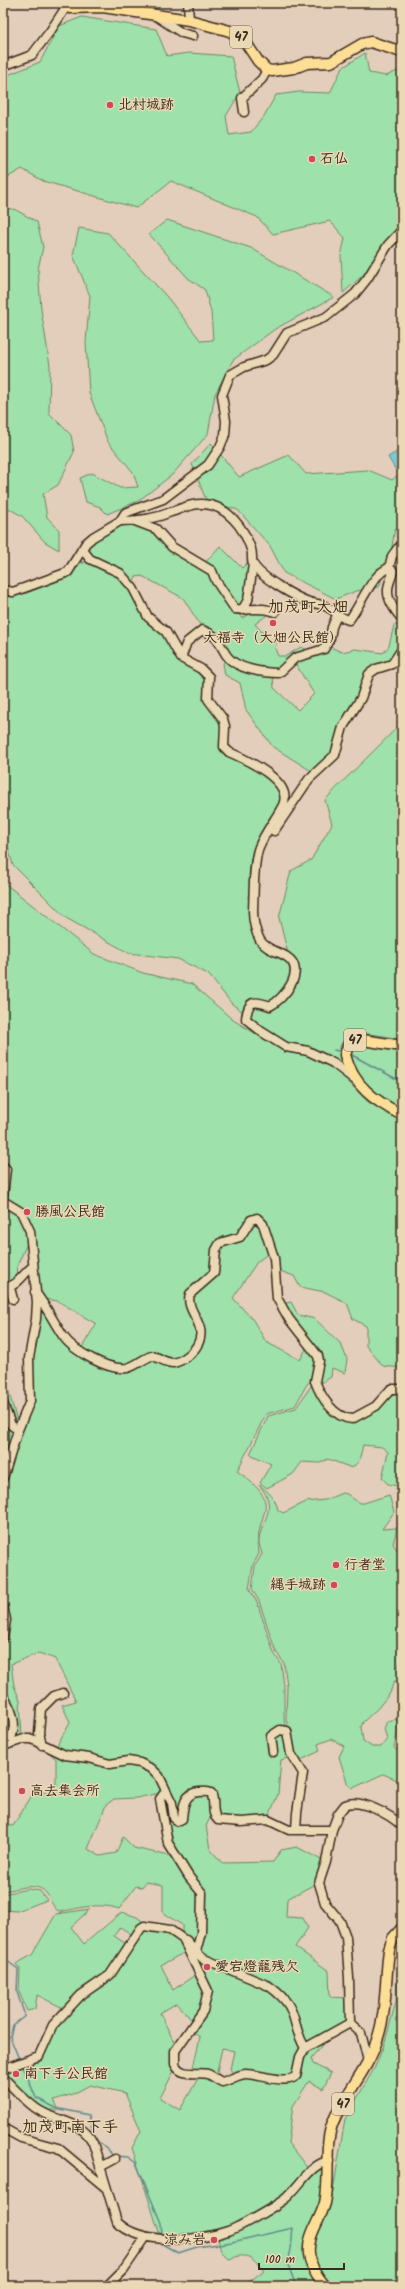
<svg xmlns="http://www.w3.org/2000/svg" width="405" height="2289" viewBox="0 0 405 2289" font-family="Kalam,'Klee One',sans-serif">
<rect width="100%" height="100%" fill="#e3cebb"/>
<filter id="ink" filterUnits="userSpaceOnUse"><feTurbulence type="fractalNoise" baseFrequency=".025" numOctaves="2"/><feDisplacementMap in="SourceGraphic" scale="8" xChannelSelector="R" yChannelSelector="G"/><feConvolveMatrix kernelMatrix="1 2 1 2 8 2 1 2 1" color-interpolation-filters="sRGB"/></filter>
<g filter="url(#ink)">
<!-- green -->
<path fill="#9ee1ab" stroke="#6c8664" d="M82,17L156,29L167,56L189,53L231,56L240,93L226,116L229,135L251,132L264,116L276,95L299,92L330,93L342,68L365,53L369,73L386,76L402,69V228L371,268L343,293L341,256L345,238L330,221L273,234L257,217L171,181L136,208L43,181L22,169L3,180V77L40,62L59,26Z
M3,207L16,210L37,222L43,247L38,269L41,309L50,366L49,413L71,435L74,452L58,485L43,494L47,517L59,530V550L45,542L22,516L3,505Z
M167,220L251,248L334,297L275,329L233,360L215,394L208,434L172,475L138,501L107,514L100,507L86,502L80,478L92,473L120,488L138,487L133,472L108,442L89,393L86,342L90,296L73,255L79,228L108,233L167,297L201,341L213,340L211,312L205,290L188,278L149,234Z
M211,443L239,477L289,455L306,474L368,470L392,480L402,472V534L395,529L391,552L379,587L356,591L336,599L284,573L270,546L238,510L206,500L192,464Z
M135,524C150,530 202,562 210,574C223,591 225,606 243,618L255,611L267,615L255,624L271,642L278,635L275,649L278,656H286L301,647L309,651L279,671L241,665L230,655L222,639L204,631L183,598L142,576L136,577L132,584L90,556L87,550C98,534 117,525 135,524Z
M220,546L242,568L252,558L245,604L237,609L204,564Z
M85,559L116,574L130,590L165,635L183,662L205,676L207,680L204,694L221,723L222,744L276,784L282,799L253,852L252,875L248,897L260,946L286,961L292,973C280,1000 275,1002 246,1004L243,1012L232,1004L208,974L178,959L129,953L66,918L13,865L3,830V597L24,594L66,578L72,575L81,561L83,564Z
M394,625H402C402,654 399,659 372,669L330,757L313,772L273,747L246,710L240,683L225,675L223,663L227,660L273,676L274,688L298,710L314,694L295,663L330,647L342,652L355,649L383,653L389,646Z
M402,722V1040C380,1035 330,1022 341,1063L315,1051L285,1043L268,1033L250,1017L254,1007C260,1007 265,1009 271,1009C285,1006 293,990 298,978L288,954L279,918L291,871L311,860L332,824L325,800C350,773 377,749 402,722Z
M3,882L94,954L143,973L192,984L233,1020L286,1052H301L314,1056L336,1069L368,1102L402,1121V1368L383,1366L366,1346V1326L353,1319L347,1303L325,1292L300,1287L294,1276L277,1270L258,1216L240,1234L222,1240L214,1269L189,1292L198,1325L195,1346L175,1360L157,1355L132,1365L106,1364L81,1349L96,1324L58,1301L43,1299L39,1294L32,1230L5,1199Z
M358,1045L402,1052V1108C378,1096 358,1081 351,1054L354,1047Z
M3,1203L17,1211L29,1239L17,1266L19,1283L8,1291L3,1301Z
M252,1221L259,1222L270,1252L257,1262L233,1298L253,1320L266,1342L300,1360L308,1345L316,1356L313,1380L307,1384L295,1406L266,1414L237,1471C289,1508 252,1510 259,1554L253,1565L249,1589L257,1602L274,1653L281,1664L284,1686V1719L291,1757L281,1760L278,1794L268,1819H219L215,1796L192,1791L179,1819L155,1770L55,1749L70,1722L62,1705L76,1701L55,1659L39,1653L11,1664L14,1686L20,1700L22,1737L12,1741L15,1737L3,1692V1647L7,1631L3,1602V1481L32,1402L31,1366L39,1300L62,1338L119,1370L150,1358L170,1364L201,1341L191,1299L211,1280L221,1245L238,1240Z
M291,1302L298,1315L315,1319L341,1344L347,1359L345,1373L332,1368L331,1377L318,1385L320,1366L282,1304Z
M3,1350L6,1352L5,1379L18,1424L3,1473Z
M313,1383L330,1410L352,1421L390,1391H402V1487L388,1484L382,1478L388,1452L382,1447L363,1445L359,1461L352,1468L328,1459L320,1463L302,1462L293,1474L267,1488L260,1483L271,1464L250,1454L268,1416L296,1408Z
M259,1485C268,1491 276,1499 278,1510L283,1513L306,1502L325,1500L342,1493L347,1494L359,1503H364L389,1495L394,1512L382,1529L397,1528L393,1544L402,1557V1659L397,1669L402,1672V1684L394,1681L390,1693L378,1708L363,1722L361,1727L363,1741L372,1747H381L387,1739L384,1729L387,1721L397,1719L398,1730L394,1748L402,1754V1782L383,1774L353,1788L348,1785L339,1757L344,1746L331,1739L318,1744L320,1751L297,1762L286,1719L287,1686L284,1663L276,1652L259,1601L252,1589L255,1566L262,1554C261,1550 259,1546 259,1542C260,1520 280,1509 259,1485Z
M3,1700L13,1729L3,1742Z
M42,1746L50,1751L134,1763L153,1772L161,1790V1793L136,1798L114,1799L106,1805L88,1849L100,1856L116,1853L123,1837L134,1848L174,1857L199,1891L197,1945L182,1936V1925L163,1913V1885L146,1882L142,1887L136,1886L119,1909C99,1902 80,1908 59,1912C53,1908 51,1900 47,1894C37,1880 16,1890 3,1891V1824L13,1826L34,1792L56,1793V1759Z
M208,1794L212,1814L206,1826L210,1849L222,1863L273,1862L281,1850L297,1847L325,1862L317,1883L287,1899L286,1917L303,1918L308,1928L295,1947L329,1971L330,1997L347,1998V2021L306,2045L286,1998L203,1956L199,1952L205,1915L193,1880L170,1842L162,1799L166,1796L175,1822L190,1796Z
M28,1889L40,1891L47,1900L17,1911L3,1910V1894Z
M90,1909L71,1927L84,1944L122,1912L137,1917L142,1921L134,1936L120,1927L114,1936L128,1945L112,1970L65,2009L37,1995L35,2009L27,2011L19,1992L20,1969L16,1964L32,1955L56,1914Z
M142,1929C163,1931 177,1930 187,1951L161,1965L173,1990L198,1973L206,1998L194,2023L177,2003L160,2013L176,2046L175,2069L160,2098L180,2110L200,2075L213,2079L242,2077L291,2080L303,2054L328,2038L311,2058L313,2064L331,2073L323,2089L309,2081L293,2106L288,2143L309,2170L284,2195L228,2227L186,2235H160L132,2148L141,2131L125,2093L90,2085L73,2094L54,2100L59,2110C35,2112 19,2089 4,2074V2071L36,2060L48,2036L82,1996L109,1979Z
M402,1944V2286H329L318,2270L312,2249L319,2226L332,2197L345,2119L375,2067L384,2045L396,2002L400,1945Z
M191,1947L198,1956L268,1988L283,2000L304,2049L293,2076H235L230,2069L234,2051L222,2048L216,2076L192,2072L200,2037L192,2032L208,2005Z
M318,2166L325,2167L321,2204L304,2247L322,2286H244L264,2270C250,2257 248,2252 229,2259L221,2251L218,2238C256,2229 296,2197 318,2166Z"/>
<!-- water -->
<path fill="#7acad5" stroke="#618a8c" d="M402,449V465L395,469L388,457Z"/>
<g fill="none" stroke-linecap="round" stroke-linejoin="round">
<!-- stream -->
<path stroke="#618a8c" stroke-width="1.5" d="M334,1050L342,1052
M350,1054L402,1082
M3,1958L18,1969L17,1992L25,2016L13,2025L10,2037L19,2059
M22,2064L36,2098L56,2108L89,2115L94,2138L114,2156L128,2157L136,2163L161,2223L162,2236
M163,2242L164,2245L178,2253L197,2247L232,2242L293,2228C291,2240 293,2252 287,2262L296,2286"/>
<defs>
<path id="minor" d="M188,3L189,20
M156,16L182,33L193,36
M3,66L32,55L51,30L66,7
M244,112L242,98L262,79L267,70
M120,521C137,521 155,519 171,512C181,509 191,503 203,504C227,505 244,528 251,549C253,554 251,560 253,564C260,577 295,597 309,602C315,604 324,604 329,608C337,612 339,618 349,620C360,607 372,573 389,568
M135,521L156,529L172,547L212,571L216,581L235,609C249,611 262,606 275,612
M82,549L90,559L120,573L133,588L148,617L166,632L181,658L201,669L209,677L208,699L223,719L225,726L224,747L229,752C245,759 294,781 283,805C276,819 265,832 259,847C253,862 254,893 253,910C253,919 255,931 260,940C266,950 278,951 287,957C307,970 284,999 270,1006C254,1000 248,1000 246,1019L262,1032L286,1047L308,1051L333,1063L355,1080
M389,568L393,571C392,578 388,583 388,590C387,600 396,612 402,619
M389,568L392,556L398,548L402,549
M3,590L13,592L68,572L86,543L93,537L120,521L125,513L163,499L208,465L220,447L225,435L226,421L222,395L230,375L244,367L266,360L273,355L287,333L326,317L355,294L367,279L388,245L402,230
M242,610L248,600L253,564
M181,658L187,642L202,630C220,637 217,641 227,656C236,669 264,673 279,673L295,658L324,649L330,638L332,627L337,615
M274,831L309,779L335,755L343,727L361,698L369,674L376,669L392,664L402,649
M3,1166L6,1169L3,1196
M3,1201L21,1212L30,1231L37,1302L36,1319L29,1358L30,1401L18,1430L3,1478
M3,1288C17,1287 22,1275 32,1267
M10,1288L13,1299
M35,1292C46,1306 53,1321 63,1336C73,1351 109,1371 127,1368C137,1366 143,1358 152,1356C159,1357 165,1363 173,1363C180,1362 189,1356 194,1350C213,1326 184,1313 190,1294L214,1273L216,1250L220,1243L240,1237L251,1220L257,1218L263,1224L274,1258L277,1298L289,1319L318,1356L319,1361L315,1381C321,1397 334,1418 352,1419L376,1406L391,1389H402
M3,1403L11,1425L18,1430
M3,1606L6,1620L3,1638
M3,1696C13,1710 20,1731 6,1743
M42,1745L39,1733L41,1709L54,1696L63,1693
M3,1746L24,1739H32L65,1755L89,1758L110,1764L128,1761L140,1763L152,1769L159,1776L172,1803L174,1818L178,1821L182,1819C183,1807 184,1793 199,1792C203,1792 207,1791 211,1793C216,1802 210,1813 218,1820L241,1822L268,1820L289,1830H332
M273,1752L271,1736L280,1730L287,1731L291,1754L303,1773L297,1813L296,1829
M165,1792L160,1799L168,1843L189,1877L202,1893L201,1933L196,1951
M186,1940L202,1958L269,1986C301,2009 289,2020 305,2048
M368,2061L361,2033L350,2023L349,1978L346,1937L340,1921L325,1903L319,1883L326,1862L332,1830L338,1814L345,1805C360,1798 391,1815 402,1826
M3,2069L39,2056L53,2025L81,1995L110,1975L141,1928L144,1926L170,1930L183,1939L208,1991L203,2011L175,2051V2064C181,2078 197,2071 208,2074C213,2076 217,2080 222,2082C230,2080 239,2074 246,2074C259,2074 286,2085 296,2076L300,2057L305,2048L350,2023
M3,2077C13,2088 24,2100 37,2109C56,2122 82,2120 93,2143L117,2222C141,2246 199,2241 228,2231C240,2227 276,2206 286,2198C300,2186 311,2163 329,2161
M3,2128L21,2138L58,2148L106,2188
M100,2167L115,2159
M3,2285L4,2286
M107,2286L124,2269L146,2237"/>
<path id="major" d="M63,3L70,8L103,7L189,20L230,31L244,40L258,61L267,70L272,71L294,68L307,63L331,62L362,44L371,42L402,52
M402,1046L356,1039L348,1046L345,1055C353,1086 375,1101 402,1115
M325,2286C318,2278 310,2266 309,2254C307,2235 320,2221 325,2203C331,2177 323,2147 333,2122C345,2093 368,2070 377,2040C387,2012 385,1979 389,1950L393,1938L402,1928"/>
</defs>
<!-- minor casing -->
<use href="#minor" stroke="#3b2a1e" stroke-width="11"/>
<!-- major casing -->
<use href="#major" stroke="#3b2a1e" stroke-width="13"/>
<!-- minor -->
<use href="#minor" stroke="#ebd8b5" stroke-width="8"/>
<!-- major -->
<use href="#major" stroke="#fdde96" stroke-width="10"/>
</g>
</g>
<!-- markers -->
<g fill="#d1495b" stroke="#ebd8b5" stroke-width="1.5">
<circle cx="110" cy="105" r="4"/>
<circle cx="312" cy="159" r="4"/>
<circle cx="273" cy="623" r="4"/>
<circle cx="27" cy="1212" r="4"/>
<circle cx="336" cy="1565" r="4"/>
<circle cx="334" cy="1585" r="4"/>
<circle cx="22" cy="1791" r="4"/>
<circle cx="207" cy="1967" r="4"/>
<circle cx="16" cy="2074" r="4"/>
<circle cx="214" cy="2240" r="4"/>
</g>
<g text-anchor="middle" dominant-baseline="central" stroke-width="3" stroke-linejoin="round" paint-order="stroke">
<!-- shield labels -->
<g fill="#ebd8b5" stroke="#705e4b" stroke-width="1">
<rect x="230" y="26" width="22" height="22" rx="3"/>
<rect x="344" y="1029" width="22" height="22" rx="3"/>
<rect x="332" y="2093" width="22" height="22" rx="3"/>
</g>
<g font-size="13" font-weight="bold" fill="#3b2a1e">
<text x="241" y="37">47</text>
<text x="355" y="1040">47</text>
<text x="343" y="2104">47</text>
</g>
<!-- poi labels -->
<g font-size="14" font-weight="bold" fill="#3b2a1e" stroke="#ebd8b5" text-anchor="start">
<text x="118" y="105">北村城跡</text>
<text x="320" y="159">石仏</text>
<text x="273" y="638" text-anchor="middle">大福寺（大畑公民館）</text>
<text x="35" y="1212">勝風公民館</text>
<text x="344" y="1565">行者堂</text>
<text x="326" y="1585" text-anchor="end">縄手城跡</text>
<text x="30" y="1791">高去集会所</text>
<text x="215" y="1967">愛宕燈籠残欠</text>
<text x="24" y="2074">南下手公民館</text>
<text x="206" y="2240" text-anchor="end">涼み岩</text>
</g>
<!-- quarter labels -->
<g font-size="16" font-weight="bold" fill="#3b2a1e" stroke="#ebd8b5">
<text x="308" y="607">加茂町大畑</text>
<text x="70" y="2127">加茂町南下手</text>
</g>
</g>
<!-- margin -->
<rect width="405" height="2289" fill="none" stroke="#ebd8b5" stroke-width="16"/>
<rect x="8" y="8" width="389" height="2273" fill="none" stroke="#3b2a1e" stroke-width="1.5" filter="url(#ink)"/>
<!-- scale -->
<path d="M259 2263v6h85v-6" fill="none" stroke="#3b2a1e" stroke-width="2"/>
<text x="265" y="2263" font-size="12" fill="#3b2a1e" stroke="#ebd8b5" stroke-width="3" paint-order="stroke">100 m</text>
</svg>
